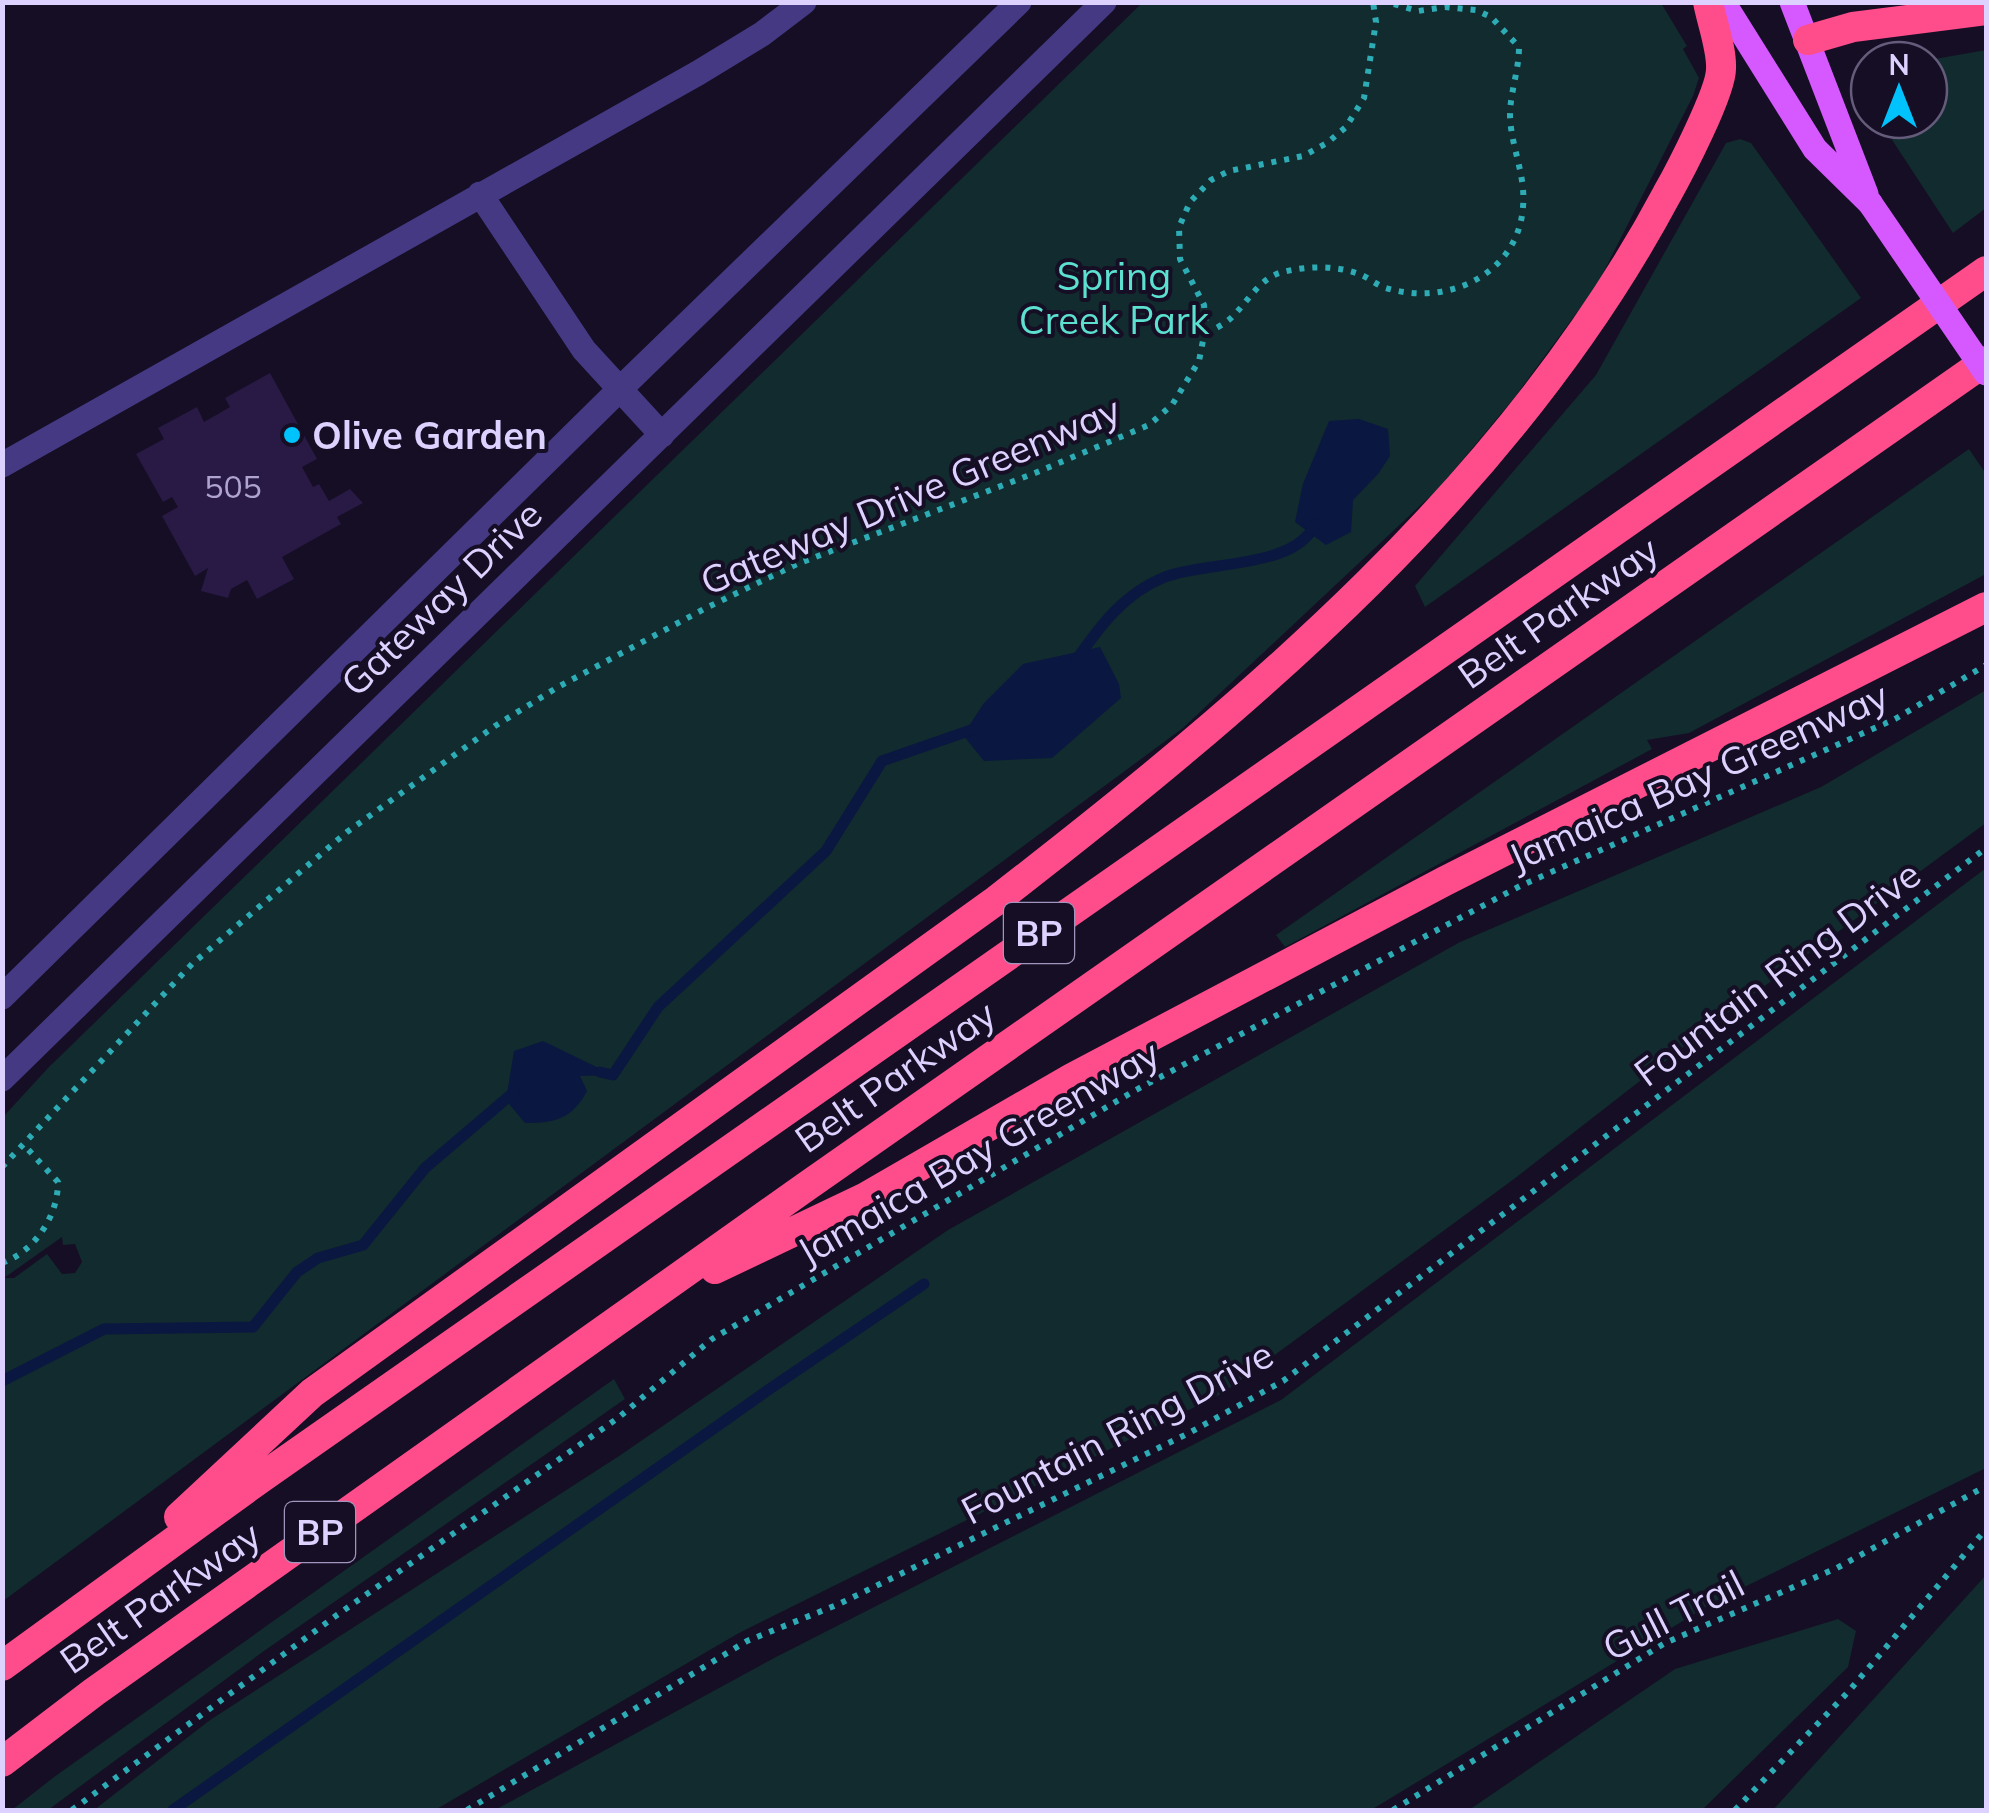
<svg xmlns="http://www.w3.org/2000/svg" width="1989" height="1813" viewBox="0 0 1989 1813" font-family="Mulish,sans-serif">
<rect width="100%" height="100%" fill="#150e24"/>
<!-- green -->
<path fill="#112b2e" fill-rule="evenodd" d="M1143,2L1661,3L1687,46L1683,49L1699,78L1693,96L1597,285L1514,398L1440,487L1183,728L3,1601V1117L48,1068ZM62,1237L63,1245L75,1244L82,1262L75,1273L62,1274L47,1254L14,1278H4Z
M1986,50V208L1953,233L1879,120H1929V60Z
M1740,139L1751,143L1861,298L1425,607L1415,586L1596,375L1726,143Z
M1969,449L1986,474V574L1689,733L1647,740L1652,749L1285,947L1276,935Z
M1986,690V823L1717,1021L1514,1179L1223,1393L739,1633L435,1810H94L210,1720L619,1456L948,1230L1460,942L1821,787Z
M1986,868V1468L1716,1601L1371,1810H495L776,1657L1281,1400Z
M614,1379L625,1399L264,1651L48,1810H12L54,1777Z
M1986,1575V1810H1773Z
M1838,1619L1856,1631L1848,1667L1702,1810H1469L1675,1669Z"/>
<!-- water -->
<path fill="#0a1741" d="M1359,419L1388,429L1390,456L1378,474L1353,500L1351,532L1326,545L1295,522L1303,484L1329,421Z
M1100,647L1119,684L1121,698L1052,758L984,761L963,735L984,703L1023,664Z
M543,1041L613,1075L580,1076L587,1091C572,1119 555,1123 525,1123L506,1100L514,1051Z"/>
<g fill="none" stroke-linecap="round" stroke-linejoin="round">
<!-- stream -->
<path stroke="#0a1741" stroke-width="11" d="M1075,662C1099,627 1124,593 1165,577C1205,561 1296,569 1315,524
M600,1072L613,1075L658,1007L826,851L882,761L974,729
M2,1381L104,1329L253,1327L297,1272L318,1258L363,1245L425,1168L514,1092
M173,1810L771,1388L924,1284"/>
</g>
<!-- building -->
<path fill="#281a45" d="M270,373L317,459L302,467L313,487L319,484L329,501L350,489L363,503L337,517L341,524L282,557L294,579L257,599L247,580L231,589L228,598L201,591L208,568L195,576L162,516L178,507L172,497L163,502L136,454L164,439L158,428L197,407L204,422L230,407L225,398Z"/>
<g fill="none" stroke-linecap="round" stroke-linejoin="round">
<!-- path -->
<path stroke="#2eacb6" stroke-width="6" stroke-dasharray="5 8" stroke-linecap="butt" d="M1206,334C1214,329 1225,324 1232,317C1247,303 1260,277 1283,272C1307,266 1335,265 1359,274C1368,277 1376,285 1386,288C1448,307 1518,274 1523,207C1526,175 1511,147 1510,116C1510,92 1519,71 1519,47L1491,17L1476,10L1445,7L1418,11L1387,2
M2,1167L192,964L347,832L495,726L558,687L706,608L797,564L1035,473L1149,425L1172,405L1199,361L1206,325L1204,305L1180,259L1179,227L1190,202L1211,180L1229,171L1303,156L1327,143L1346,127L1364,98L1376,22L1373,2
M2,1263C35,1251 58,1216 58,1182L23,1144
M72,1810L337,1615L618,1418L712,1339L1134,1091L1520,886L1895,719L1986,665
M467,1810L747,1641L839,1604L1189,1433L1283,1381L1986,848
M1393,1810L1665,1643L1837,1568L1986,1486
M1735,1810L1849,1691L1986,1529"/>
<!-- minor -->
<path stroke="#453983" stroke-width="25" d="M480,194L584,350L662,435
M2,465L698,73L762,34L804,2
M2,997L619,390L1019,2
M2,1079L1104,2"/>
<!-- major -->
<path stroke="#d658ff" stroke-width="25" d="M1723,2L1815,149L1870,203
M1792,2L1866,194"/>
<!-- highway -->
<path stroke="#ff4c8b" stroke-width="30" d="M1808,40L1853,27L1986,10
M715,1269L866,1197L1072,1078L1445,881L1986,607
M179,1517L312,1393L994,902C1251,703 1512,485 1667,194C1680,171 1721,92 1721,69C1722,49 1712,23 1708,2
M2,1666L261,1478L1986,271
M2,1762L94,1692L807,1186L1986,361"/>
<!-- major-bridge -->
<path stroke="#d658ff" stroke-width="25" d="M1870,203L1986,373"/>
</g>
<!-- markers -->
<circle fill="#00c2fc" stroke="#150e24" stroke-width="4" cx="292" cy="435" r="10"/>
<g text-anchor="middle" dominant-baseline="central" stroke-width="8" stroke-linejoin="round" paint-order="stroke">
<!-- number labels -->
<g font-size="32" fill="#afa3d0">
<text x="233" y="486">505</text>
</g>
<!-- shield labels -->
<g fill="#150e24" stroke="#a096bd" stroke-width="2.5">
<rect x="1004" y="903" width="70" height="60" rx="8"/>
<rect x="285" y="1502" width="70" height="60" rx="8"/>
</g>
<g font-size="35" font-weight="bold" fill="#dcd1ff">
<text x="1039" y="933">BP</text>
<text x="320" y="1532">BP</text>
</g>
<!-- park labels -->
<g font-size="38" fill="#5ce0d0" stroke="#150e24">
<text x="1114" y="276">Spring<tspan x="1114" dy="44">Creek Park</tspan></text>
</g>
<!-- poi labels -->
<g font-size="38" font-weight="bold" fill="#dcd1ff" stroke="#150e24" text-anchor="start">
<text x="312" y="435">Olive Garden</text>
</g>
<!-- street labels -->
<g font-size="38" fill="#dcd1ff" stroke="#150e24">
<text transform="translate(910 495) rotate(-23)">Gateway Drive Greenway</text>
<text transform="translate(441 598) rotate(-44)">Gateway Drive</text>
<text transform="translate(1558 612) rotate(-35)">Belt Parkway</text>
<text transform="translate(1698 776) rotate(-24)">Jamaica Bay Greenway</text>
<text transform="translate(1777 973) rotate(-37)">Fountain Ring Drive</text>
<text transform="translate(895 1076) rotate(-35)">Belt Parkway</text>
<text transform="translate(978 1152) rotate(-30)">Jamaica Bay Greenway</text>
<text transform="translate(1117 1432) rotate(-28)">Fountain Ring Drive</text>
<text transform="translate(160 1597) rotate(-35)">Belt Parkway</text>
<text transform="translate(1673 1615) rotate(-27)">Gull Trail</text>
</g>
</g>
<!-- border -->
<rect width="1989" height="1813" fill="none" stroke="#dcd1ff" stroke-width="10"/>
<!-- north arrow -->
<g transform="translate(1899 90)"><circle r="48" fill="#150e24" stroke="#655c7c" stroke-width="2.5"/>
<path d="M0-8L18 38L0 25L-18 38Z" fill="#00c2fc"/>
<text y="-15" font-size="28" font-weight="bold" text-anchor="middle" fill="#dcd1ff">N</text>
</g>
</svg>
